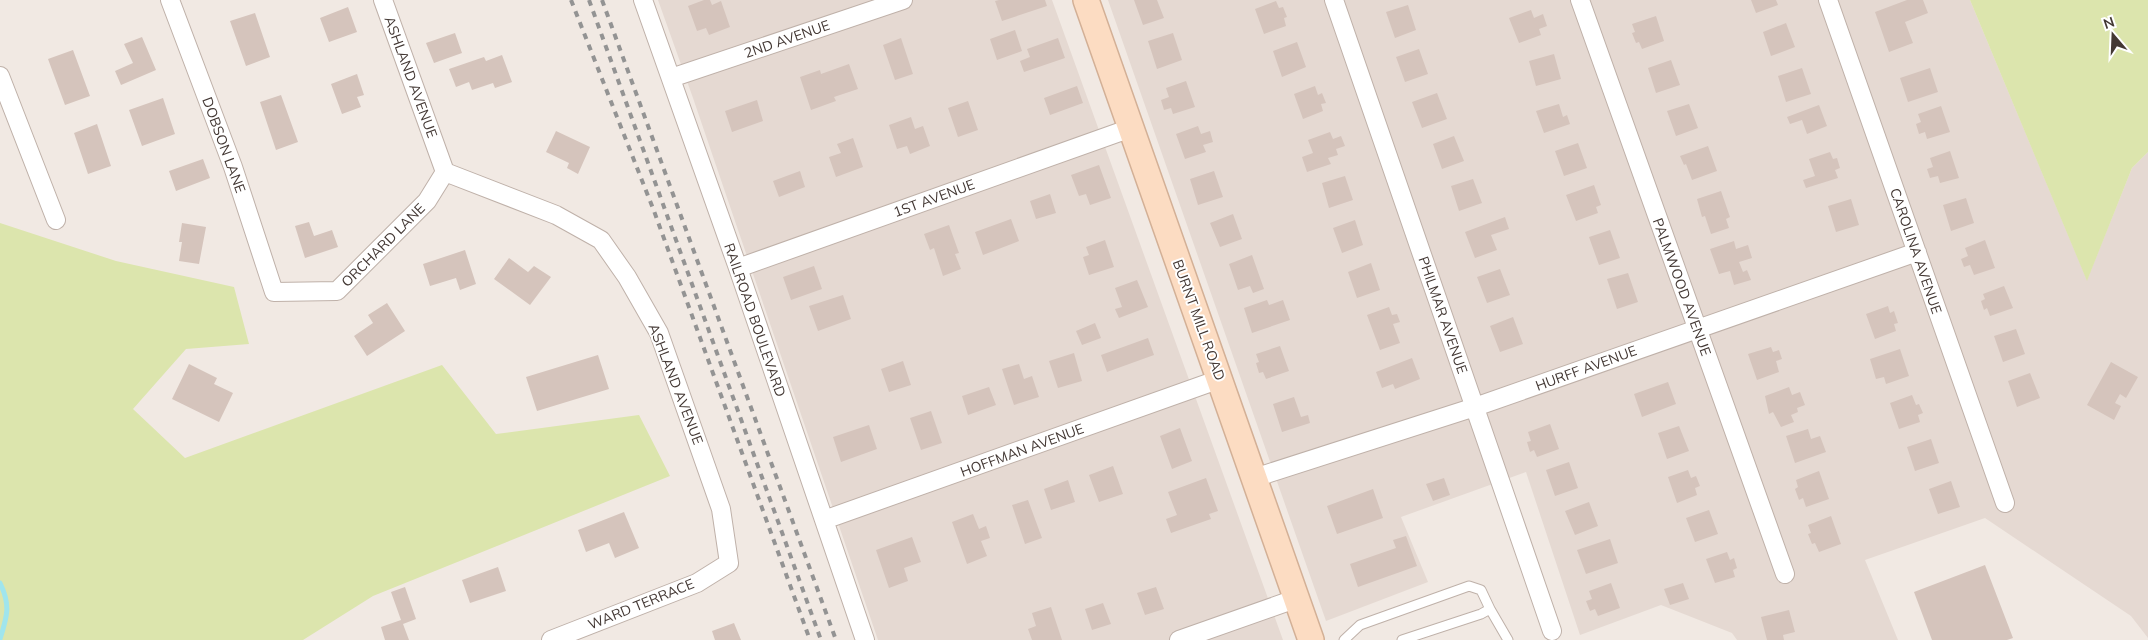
<svg xmlns="http://www.w3.org/2000/svg" width="2148" height="640" viewBox="0 0 2148 640" font-family="Mulish,sans-serif">
<rect width="100%" height="100%" fill="#f1e9e3"/>
<!-- residential -->
<path fill="#e5d9d2" d="M658,0H1052L1283,640H878L693,98Z
M1108,0H1970L2087,280L2132,168L2148,152V638L2131,616L1985,518L1865,560L1898,640H1737L1732,633L1661,605L1580,635L1526,472L1401,517L1428,582L1326,621Z"/>
<!-- green -->
<path fill="#dce5ad" d="M1970,0H2148V152L2132,168L2087,281Z
M0,223L116,261L234,287L249,344L186,349L133,409L185,458L442,365L496,434L639,415L670,476L373,596L303,640H0Z"/>
<g fill="none" stroke-linecap="round" stroke-linejoin="round">
<!-- stream -->
<path stroke="#a0e5ed" stroke-width="5" d="M0,583C11,605 7,617 0,639"/>
</g>
<!-- building -->
<path fill="#d5c4bc" d="M704,0H710L712,5L721,1L730,27L709,35L706,28L697,31L688,6Z
M999,0H1045L1047,6L1002,21L995,1Z
M1134,0H1157L1164,18L1143,25Z
M1751,0H1776L1778,5L1756,13Z
M1907,0H1923L1928,13L1905,22L1913,43L1889,52L1875,12Z
M1276,1L1279,8L1283,7L1287,17L1284,18L1286,26L1264,34L1255,9Z
M1408,5L1416,30L1395,38L1386,12Z
M348,7L357,32L329,42L320,18Z
M1531,10L1534,18L1543,14L1547,26L1539,29L1541,35L1519,43L1509,18Z
M255,13L270,57L246,66L230,21Z
M1656,16L1664,41L1642,49L1639,42L1636,43L1632,33L1635,32L1632,24Z
M1786,23L1795,47L1771,56L1763,32Z
M1015,30L1022,51L997,60L990,39Z
M455,33L462,53L434,63L426,43Z
M1173,33L1182,60L1157,69L1148,41Z
M142,37L156,70L121,85L115,71L133,63L124,44Z
M901,38L913,74L895,80L883,45Z
M1058,38L1065,58L1024,72L1020,61L1030,57L1027,49Z
M1297,42L1306,67L1282,77L1273,51Z
M1419,49L1428,74L1405,82L1396,57Z
M73,50L90,96L65,105L48,59Z
M1554,54L1561,79L1536,86L1529,61Z
M502,55L512,82L495,88L493,83L472,90L469,82L456,87L449,69L484,57L486,61Z
M1671,60L1680,85L1656,93L1648,68Z
M849,64L858,89L834,97L836,101L811,110L800,77L820,70L821,74Z
M1802,68L1811,94L1786,102L1778,76Z
M1930,68L1938,92L1908,102L1900,78Z
M357,74L364,95L357,97L361,107L342,114L331,84Z
M1186,81L1195,107L1173,114L1171,108L1164,110L1161,100L1169,97L1166,88Z
M1077,86L1083,103L1050,115L1044,98Z
M1315,86L1318,95L1322,93L1326,103L1321,104L1323,111L1303,119L1294,94Z
M1437,93L1447,119L1422,128L1412,102Z
M281,95L298,142L276,150L260,102Z
M163,98L175,134L142,146L129,110Z
M757,100L763,121L732,132L725,111Z
M968,101L978,130L958,137L948,108Z
M1559,104L1563,117L1567,115L1570,124L1544,133L1536,111Z
M1689,104L1698,128L1676,136L1667,111Z
M1819,105L1827,126L1807,134L1802,120L1790,124L1787,117Z
M1941,106L1950,132L1927,139L1925,132L1919,134L1916,124L1921,122L1918,114Z
M911,117L915,129L923,126L930,146L910,154L907,146L897,149L889,125Z
M97,124L111,166L88,174L74,133Z
M1198,126L1201,134L1210,131L1213,142L1203,145L1206,152L1185,159L1176,134Z
M556,131L590,147L578,174L567,168L569,163L546,152Z
M1330,132L1333,139L1341,136L1345,146L1336,149L1338,155L1328,158L1331,164L1307,172L1302,157L1313,153L1308,140Z
M1454,136L1464,161L1442,169L1433,144Z
M853,138L863,167L836,177L829,157L841,153L837,144Z
M1578,143L1587,168L1564,176L1555,151Z
M1708,146L1717,171L1692,180L1686,164L1684,165L1680,156Z
M1950,151L1959,178L1940,183L1938,176L1930,178L1927,169L1933,167L1930,158Z
M1830,152L1833,159L1837,158L1840,168L1835,170L1838,178L1806,188L1803,180L1815,176L1809,159Z
M203,159L210,178L176,191L169,171Z
M1099,165L1111,198L1090,205L1086,194L1079,196L1071,175Z
M800,171L805,187L779,197L773,181Z
M1214,171L1223,197L1198,205L1190,179Z
M1345,176L1353,200L1329,208L1322,183Z
M1473,179L1482,203L1459,211L1451,186Z
M1594,185L1601,205L1596,207L1598,213L1576,221L1566,195Z
M1721,191L1730,217L1726,219L1729,228L1711,234L1705,216L1702,217L1697,199Z
M1050,194L1056,213L1036,219L1030,201Z
M1966,198L1974,223L1951,231L1943,205Z
M1851,199L1859,225L1836,232L1828,206Z
M1233,214L1242,239L1220,247L1210,223Z
M1505,217L1509,229L1491,235L1497,250L1475,258L1465,232Z
M1011,219L1019,241L983,255L975,232Z
M1355,220L1363,245L1342,253L1333,228Z
M309,222L314,236L332,230L338,247L305,258L295,226Z
M182,223L206,227L199,264L179,261L182,242H179Z
M949,225L959,253L955,254L961,269L943,276L934,248L930,250L924,234Z
M1610,230L1620,258L1599,265L1589,237Z
M1105,240L1114,267L1089,275L1083,257L1089,255L1086,247Z
M1985,240L1995,268L1974,275L1970,265L1964,267L1961,259L1968,256L1965,248Z
M1734,241L1736,249L1748,245L1752,258L1739,262L1743,272L1747,270L1751,280L1734,285L1730,271L1719,274L1710,249Z
M465,250L476,284L460,290L456,278L430,286L423,264Z
M1252,255L1264,289L1253,293L1250,286L1238,290L1229,264Z
M509,258L528,272L534,266L551,277L530,305L494,279Z
M1371,263L1380,290L1357,298L1348,272Z
M814,266L822,289L791,300L783,277Z
M1500,269L1510,295L1487,303L1477,277Z
M1628,273L1638,302L1617,309L1607,279Z
M1137,280L1148,307L1119,318L1115,309L1122,307L1115,288Z
M2004,286L2013,308L1990,316L1987,308L1984,310L1981,301L1985,299L1983,294Z
M843,295L851,319L818,331L809,306Z
M1267,300L1269,305L1283,300L1290,320L1252,333L1244,308Z
M387,303L405,331L367,356L354,336L373,323L368,315Z
M1888,306L1890,313L1894,311L1898,323L1894,324L1896,331L1875,339L1866,314Z
M1389,307L1392,315L1397,314L1400,322L1393,324L1400,343L1380,350L1367,315Z
M1513,317L1523,344L1500,352L1490,326Z
M1095,323L1101,338L1082,345L1076,331Z
M2016,329L2025,354L2003,362L1994,336Z
M1148,338L1154,355L1107,372L1101,355Z
M1280,346L1289,371L1266,379L1263,372L1259,373L1256,363L1259,362L1256,354Z
M1771,347L1773,352L1779,350L1782,359L1776,361L1779,372L1757,380L1748,354Z
M1900,349L1909,376L1886,384L1884,377L1876,379L1870,359Z
M1074,353L1082,381L1058,388L1049,361Z
M598,355L609,389L537,411L526,377Z
M1412,358L1420,379L1395,389L1393,384L1382,388L1376,372Z
M903,361L911,385L889,392L881,369Z
M2111,362L2138,377L2126,398L2120,394L2115,403L2121,406L2114,420L2087,405Z
M189,364L217,378L214,384L233,393L219,422L172,399Z
M1019,364L1024,379L1032,376L1039,397L1014,405L1002,369Z
M2030,373L2040,398L2017,407L2008,381Z
M1668,382L1676,404L1642,417L1634,394Z
M989,387L996,405L968,415L962,396Z
M1789,387L1792,395L1800,392L1805,405L1797,408L1798,412L1791,415L1794,422L1781,427L1773,412L1769,414L1765,396Z
M1912,395L1916,405L1919,404L1923,413L1918,415L1920,422L1899,429L1890,403Z
M1294,397L1301,417L1308,415L1310,423L1282,432L1273,404Z
M931,411L942,443L921,450L910,418Z
M1550,424L1559,449L1537,457L1534,450L1530,452L1527,442L1531,441L1528,432Z
M869,425L877,449L841,462L833,437Z
M1679,426L1689,451L1667,459L1658,433Z
M1180,428L1192,461L1172,469L1160,436Z
M1808,429L1811,439L1820,436L1826,452L1795,463L1786,436Z
M1931,439L1939,463L1915,471L1907,447Z
M1569,462L1578,488L1555,496L1546,470Z
M1113,466L1123,494L1099,502L1089,475Z
M1688,470L1691,478L1696,476L1700,486L1695,488L1697,495L1677,503L1668,477Z
M1819,471L1829,499L1806,507L1803,498L1799,500L1795,489L1798,487L1796,480Z
M1206,478L1218,511L1209,514L1211,519L1171,533L1166,519L1177,515L1168,492Z
M1444,478L1450,495L1433,501L1426,484Z
M1068,480L1075,502L1051,510L1044,489Z
M1951,481L1960,507L1938,514L1929,489Z
M1373,489L1383,518L1337,534L1327,506Z
M1028,500L1042,538L1025,544L1012,505Z
M1589,502L1598,526L1575,535L1565,511Z
M1709,510L1718,534L1695,542L1686,518Z
M624,512L639,548L615,558L609,543L586,552L578,530Z
M973,514L979,529L986,526L990,538L981,541L987,556L967,564L952,522Z
M1831,516L1841,544L1819,552L1815,543L1812,544L1808,534L1811,533L1808,525Z
M1406,536L1417,566L1358,587L1350,564L1396,548L1393,540Z
M912,537L921,562L904,568L908,581L889,588L876,550Z
M1610,539L1618,563L1586,574L1577,550Z
M1727,552L1730,560L1734,558L1737,568L1733,570L1735,577L1715,583L1706,559Z
M1985,565L2013,638L2007,640H1932L1914,592Z
M498,567L506,591L470,603L462,580Z
M1611,583L1620,608L1598,616L1595,609L1590,611L1586,601L1592,599L1589,591Z
M1683,583L1689,599L1670,605L1664,589Z
M405,587L416,619L403,624L409,640H385L381,627L401,620L391,592Z
M1156,587L1164,609L1145,615L1137,593Z
M1103,603L1111,624L1092,630L1085,609Z
M1051,607L1062,640H1032L1028,629L1036,626L1032,613Z
M1789,610L1795,632L1783,635L1784,640H1767L1761,617Z
M734,623L741,640H715L712,631Z"/>
<g fill="none" stroke-linecap="round" stroke-linejoin="round">
<defs>
<path id="lane" d="M1490,609L1508,640
M1344,640L1360,625L1469,586L1481,590L1490,609L1481,614L1402,640"/>
<path id="street" d="M170,0L233,167L274,292L337,291L427,201L445,172
M383,0L445,172L556,215L601,240L627,277L659,333L721,509L729,563L697,583L551,640
M643,0L738,268L865,640
M1334,0L1552,631
M1580,0L1785,574
M1828,0L2005,503
M0,76L56,220
M671,78L903,0
M738,268L1131,128
M1254,478L1475,407L1917,252
M824,520L1220,379
M1179,640L1298,598"/>
<path id="secondary" d="M1086,0L1311,640"/>
</defs>
<!-- lane casing -->
<use href="#lane" stroke="#bfb1a9" stroke-width="11"/>
<!-- street casing -->
<use href="#street" stroke="#bfb1a9" stroke-width="20"/>
<!-- secondary casing -->
<use href="#secondary" stroke="#d3b096" stroke-width="28"/>
<!-- lane -->
<use href="#lane" stroke="#fff" stroke-width="9"/>
<!-- street -->
<use href="#street" stroke="#fff" stroke-width="18"/>
<!-- secondary -->
<use href="#secondary" stroke="#fcdcc2" stroke-width="25"/>
<!-- rail -->
<path stroke="#939393" stroke-width="4" stroke-dasharray="6 6" stroke-linecap="butt" d="M571,0L654,211L810,640
M589,0L821,640
M602,0L836,640"/>
</g>
<g text-anchor="middle" dominant-baseline="central" stroke-width="4" stroke-linejoin="round" paint-order="stroke">
<!-- street labels -->
<g font-size="14" fill="#433834" stroke="#fff">
<text transform="translate(787 39) rotate(-19)">2ND AVENUE</text>
<text transform="translate(411 77) rotate(70)">ASHLAND AVENUE</text>
<text transform="translate(224 145) rotate(70)">DOBSON LANE</text>
<text transform="translate(934 198) rotate(-20)">1ST AVENUE</text>
<text transform="translate(383 245) rotate(-45)">ORCHARD LANE</text>
<text transform="translate(1916 251) rotate(71)">CAROLINA AVENUE</text>
<text transform="translate(1682 287) rotate(70)">PALMWOOD AVENUE</text>
<text transform="translate(1443 315) rotate(71)">PHILMAR AVENUE</text>
<text transform="translate(755 320) rotate(71)">RAILROAD BOULEVARD</text>
<text transform="translate(1199 320) rotate(70)">BURNT MILL ROAD</text>
<text transform="translate(1586 368) rotate(-20)">HURFF AVENUE</text>
<text transform="translate(676 384) rotate(69)">ASHLAND AVENUE</text>
<text transform="translate(1022 450) rotate(-20)">HOFFMAN AVENUE</text>
<text transform="translate(641 604) rotate(-22)">WARD TERRACE</text>
</g>
</g>
<!-- north arrow -->
<g transform="translate(2113 35) rotate(341)" stroke="#ffffff" stroke-width="4" paint-order="stroke">
<path d="M0-4L9 19L0 12L-9 19Z" fill="#433834"/>
<text y="-8" font-size="14" font-weight="bold" text-anchor="middle" fill="#433834">N</text>
</g>
</svg>
